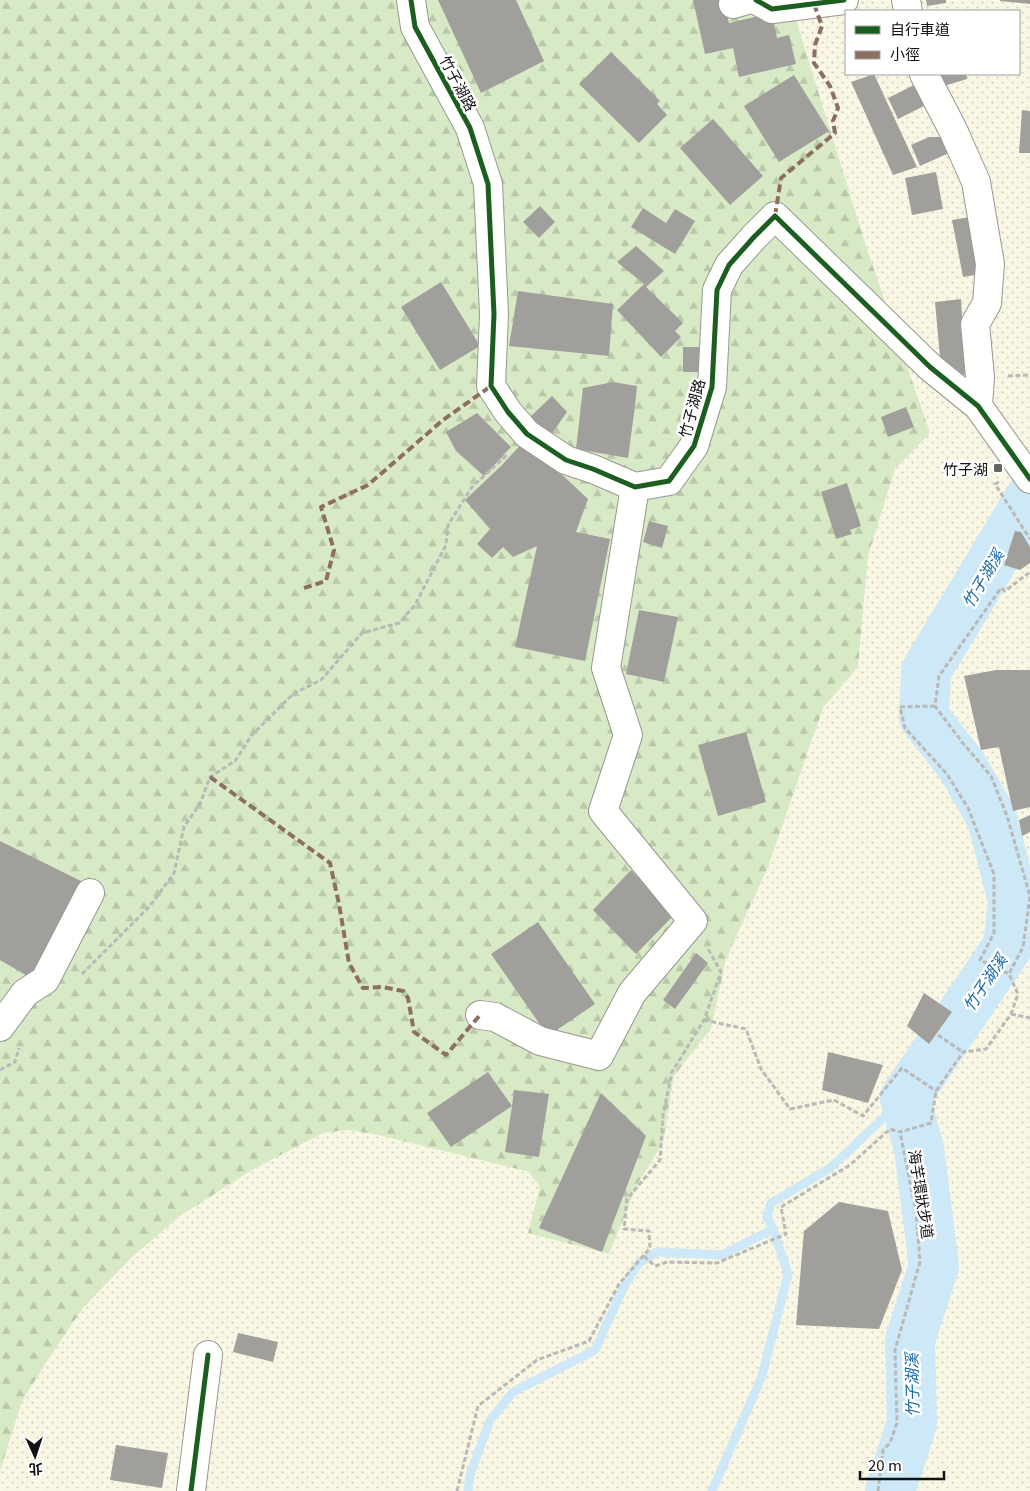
<svg xmlns="http://www.w3.org/2000/svg" width="1030" height="1491" viewBox="0 0 1030 1491" font-family="Georgia,'Noto Sans TC',serif">
<defs>
<pattern id="farmland-dots" width="8" height="8" patternUnits="userSpaceOnUse" patternTransform="scale(1.25)"><rect width="8" height="8" fill="#f9f7e4"/><path d="M2 2h.1M6 6h.1" fill="none" stroke="#d4d3c3" stroke-width="1.8" stroke-linecap="round"/></pattern>
<pattern id="forest-firs" width="22" height="20" patternUnits="userSpaceOnUse" patternTransform="scale(1.25)"><rect width="22" height="20" fill="#d8eac5"/><path d="M5 1l3.5 6h-7zM16 11l3.5 6h-7z" fill="#b8c8a8"/></pattern>
</defs>
<rect width="100%" height="100%" fill="#fdfcf7"/>
<!-- farmland -->
<path fill="url(#farmland-dots)" fill-rule="evenodd" d="M790,0H1030V1491H0V1471L22,1401L53,1352L83,1308L132,1257L180,1216L252,1170L323,1133L348,1130L374,1134L529,1172L540,1187L609,1253L637,1185L663,1143L674,1076L711,1029L726,959L768,867L823,708L858,667L868,556L895,469L930,433L867,249ZM846,11H1019V74H846Z"/>
<!-- forest -->
<path fill="url(#forest-firs)" d="M0,0H790L867,249L930,433L895,469L868,556L858,667L823,708L768,867L726,959L711,1029L674,1076L663,1143L637,1185L609,1254L528,1233L540,1187L529,1172L374,1134L348,1130L323,1133L252,1170L180,1216L132,1257L83,1308L53,1352L22,1401L0,1471Z"/>
<g fill="none" stroke-linecap="round" stroke-linejoin="round">
<!-- stream -->
<path stroke="#cde8f7" stroke-width="9" d="M468,1491L470,1475L490,1420L513,1392L595,1350L626,1282L640,1262L657,1252L722,1255L773,1229
M712,1491L762,1376L788,1274L773,1229L767,1217L771,1203L830,1168L905,1098"/>
<!-- river -->
<path stroke="#cde8f7" stroke-width="50" d="M890,1491L912,1423L910,1340L934,1266L919,1149L905,1098L1008,946L1013,901L992,818L962,766L924,717L926,671L1030,498"/>
</g>
<!-- building -->
<path fill="#a19f9c" d="M438,0H516L544,61L481,93Z
M693,0H723L729,23L772,13L777,38L789,35L796,64L739,77L733,48L705,54Z
M926,0H946V3L927,6Z
M1000,0H1030V4L1000,1Z
M611,52L660,101L657,104L667,115L639,143L579,84Z
M874,74L917,167L893,175L851,82Z
M940,74H966L967,79L944,86Z
M794,75L829,131L779,162L744,106Z
M920,82L930,103L898,119L888,98Z
M1022,110L1030,111V153H1019Z
M713,119L763,176L730,205L680,148Z
M929,137H942L949,153L920,166L911,145Z
M936,172L943,209L912,215L905,178Z
M540,206L555,222L539,238L523,222Z
M643,208L666,223L675,209L695,221L675,254L631,227Z
M970,217L981,274L963,277L952,220Z
M636,246L664,271L646,287L683,323L675,331L681,337L661,357L617,310L644,284L617,262Z
M441,282L480,346L440,370L401,307Z
M518,291L613,304L609,356L509,346Z
M961,299L964,354L968,374L960,375L940,357L935,302Z
M683,347H700L701,372H683Z
M613,382L637,386L635,406L628,458L576,449L583,388Z
M552,396L567,412L548,439L528,419Z
M906,407L914,427L888,437L881,417Z
M477,413L511,447L484,476L456,451L446,432Z
M525,440L588,499L576,532L610,539L585,661L515,647L537,546L513,557L503,547L492,558L477,544L490,529L465,500L501,466Z
M847,483L861,526L850,530L852,534L836,539L821,492Z
M649,521L668,526L662,548L643,542Z
M1015,531L1021,532L1030,547V563L1020,570L1004,565Z
M639,610L678,617L664,682L626,674Z
M996,670H1030V807L1013,811L999,747L981,750L964,676Z
M746,732L766,802L718,816L698,745Z
M1030,815V832L1022,836L1019,820Z
M0,841L83,882L36,981L0,960Z
M631,870L674,915L636,954L593,910Z
M538,922L595,1004L548,1036L491,954Z
M696,953L708,963L675,1009L663,1000Z
M924,993L952,1012L929,1044L907,1026Z
M828,1052L883,1065L868,1103L822,1090Z
M488,1072L512,1106L514,1090L549,1094L539,1157L505,1152L512,1106L451,1147L427,1113Z
M601,1093L646,1136L602,1252L539,1228Z
M839,1202L888,1211L902,1270L879,1329L796,1325L804,1231Z
M238,1333L278,1342L273,1362L233,1352Z
M116,1445L168,1453L162,1488L110,1480Z"/>
<g fill="none" stroke-linecap="round" stroke-linejoin="round">
<defs>
<path id="minor" d="M411,0L415,27L470,128L488,184L494,314L491,386L508,412L527,434L566,460L593,469L635,487L669,481L694,446L712,387L717,290L729,265L754,237L775,216L930,367L978,406L1030,479
M756,0L772,9L844,0
M906,0L908,11
M733,4L747,0
M924,74L953,130L976,182L990,264L987,303L975,324L980,377L978,406
M480,1015L495,1017L540,1041L599,1056L632,993L693,921L603,811L628,735L606,668L635,487
M0,1027L25,993L45,980L90,893
M191,1491L208,1355"/>
</defs>
<!-- minor casing -->
<use href="#minor" stroke="#979795" stroke-width="30"/>
<!-- path -->
<path stroke="#b9b9b8" stroke-width="3" stroke-dasharray="5 2.5" stroke-linecap="butt" d="M1008,376L1030,375
M999,482L995,484L1030,539
M935,706L900,707L905,728L947,774L968,808L994,874V933L980,960L1009,974
M82,974L150,906L174,873L184,827L200,804L210,777L235,761L252,735L293,694L321,680L362,633L399,623L415,605L446,545L448,525L472,487L508,454
M1011,1014L1030,1018
M704,1020L746,1029L761,1069L790,1109L834,1100L863,1116L902,1068L936,1091
M938,1035L963,1052
M0,1070L15,1062L19,1048
M644,1256L655,1266L667,1262L717,1263L786,1234L781,1207L850,1165L890,1129L900,1132L931,1123L936,1091L963,1052L986,1049L1011,1014L1018,994L1009,974L1023,947L1030,896L1007,816L991,776L962,742L935,706L939,676L1001,588L1005,591L1030,572
M457,1491L478,1406L537,1360L589,1341L619,1284L650,1248L649,1231L624,1229L627,1199L660,1160L663,1115L672,1072L704,1020L721,972L707,947
M878,1491L883,1450L890,1443L897,1423L895,1350L920,1262L916,1212L900,1132"/>
<!-- minor -->
<use href="#minor" stroke="#fffffe" stroke-width="28"/>
<!-- quiet -->
<path stroke="#8d6e63" stroke-width="4" stroke-dasharray="8 4" stroke-linecap="butt" d="M775,216L781,178L835,133L833,121L838,108L830,86L814,63L815,45L822,26L814,4
M304,588L326,581L334,550L321,507L368,485L443,420L491,386
M210,777L330,863L339,904L349,963L363,988L382,987L403,991L408,998L414,1032L446,1055L480,1015"/>
<defs>
<path id="cycleway" d="M411,0L415,27L470,128L488,184L494,314L491,386L508,412L527,434L566,460L593,469L635,487L669,481L694,446L712,387L717,290L729,265L754,237L775,216L930,367L978,406L1030,479
M756,0L772,9L844,0
M191,1491L208,1355"/>
</defs>
<!-- cycleway casing -->
<use href="#cycleway" stroke="#fff" stroke-width="8"/>
<!-- cycleway -->
<use href="#cycleway" stroke="#1b5e20" stroke-width="5"/>
</g>
<!-- markers -->
<rect fill="#646362" stroke="#fff" stroke-width="2" x="993" y="463" width="10" height="10" rx="2.5"/>
<g text-anchor="middle" dominant-baseline="central" stroke-width="5" stroke-linejoin="round" paint-order="stroke">
<!-- street labels -->
<g font-size="15" fill="#111" stroke="#fff">
<text transform="translate(459 83) rotate(62)">竹子湖路</text>
<text transform="translate(691 408) rotate(-75)">竹子湖路</text>
<text transform="translate(922 1194) rotate(81)">海芋環狀步道</text>
</g>
<!-- poi labels -->
<g font-size="15" fill="#111" stroke="#fff" text-anchor="end">
<text x="988" y="468">竹子湖</text>
</g>
<!-- water labels -->
<g font-size="16" font-style="italic" fill="#1768a6" stroke="#fff">
<text transform="translate(982 578) rotate(-59)">竹子湖溪</text>
<text transform="translate(984 982) rotate(-56)">竹子湖溪</text>
<text transform="translate(911 1385) rotate(-91)">竹子湖溪</text>
</g>
</g>
<!-- legend -->
<rect x="845" y="10" width="175" height="65" fill="#ffffff" stroke="#a0a0a0"/>
<rect x="855" y="26" width="25" height="8" fill="#1b5e20" stroke="#a0a0a0"/>
<text x="890" y="35" font-size="15" fill="#111111">自行車道</text>
<rect x="855" y="51" width="25" height="8" fill="#8d6e63" stroke="#a0a0a0"/>
<text x="890" y="60" font-size="15" fill="#111111">小徑</text>
<!-- north arrow -->
<g transform="translate(35 1456) rotate(177)" stroke="#ffffff" stroke-width="4" paint-order="stroke">
<path d="M0-4L9 19L0 12L-9 19Z" fill="#111111"/>
<text y="-8" font-size="14" font-weight="bold" text-anchor="middle" fill="#111111">北</text>
</g>
<!-- scale -->
<path d="M860 1471v8h84v-8" fill="none" stroke="#111111" stroke-width="2.5"/>
<text x="868" y="1471" font-size="15" fill="#111111" stroke="#ffffff" stroke-width="4" paint-order="stroke">20 m</text>
</svg>
